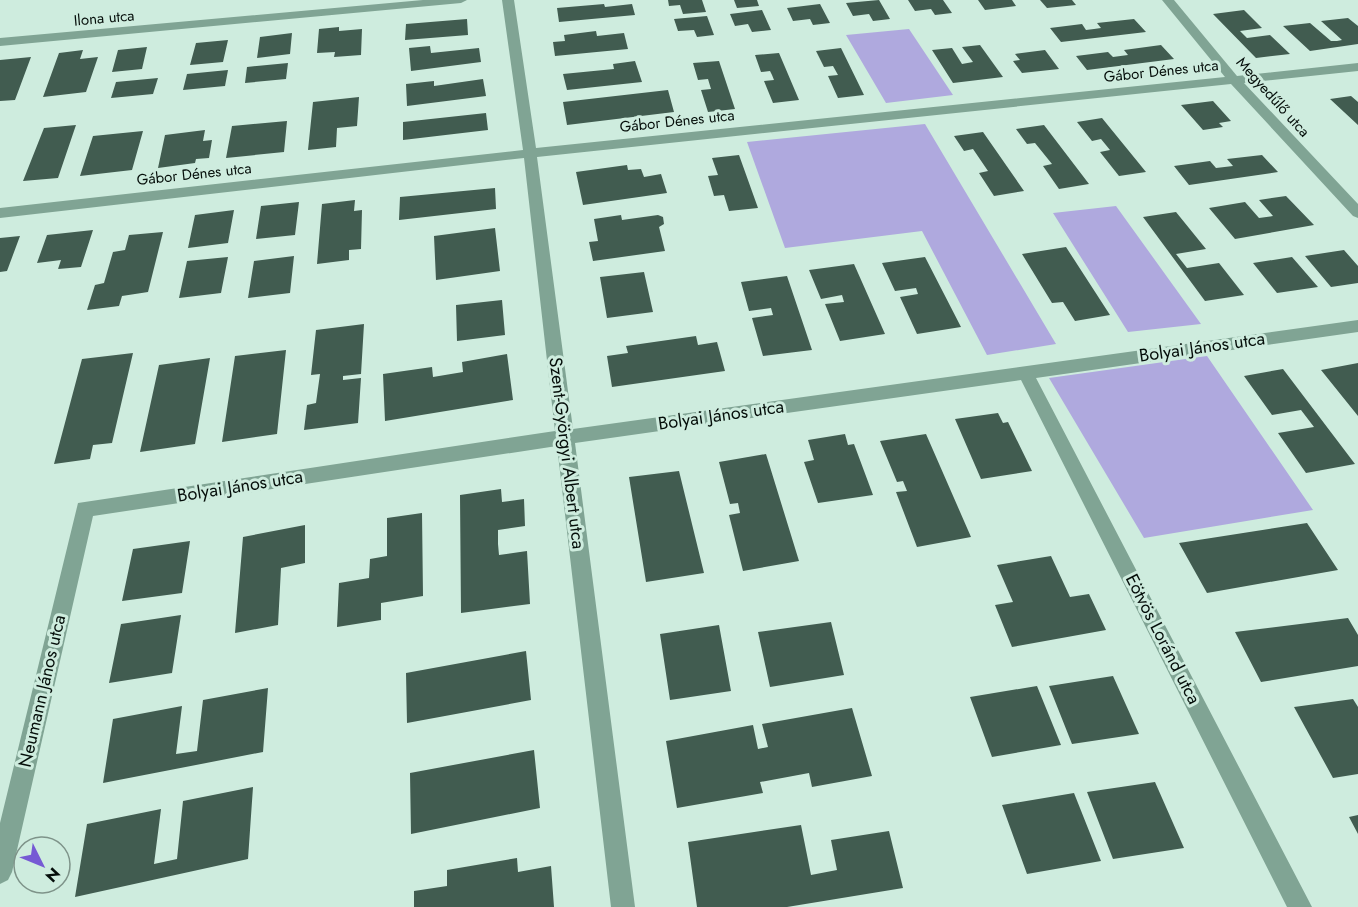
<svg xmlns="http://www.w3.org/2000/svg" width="1358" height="907" viewBox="0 0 1358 907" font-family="Jost,sans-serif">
<rect width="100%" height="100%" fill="#ceecde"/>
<!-- green -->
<path fill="#afa9de" d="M909,29L953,95L886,103L846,35Z
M925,124L1056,344L987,355L922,231L785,248L747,142Z
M1116,206L1201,324L1128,332L1053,213Z
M1207,356L1313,510L1144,538L1049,378Z"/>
<!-- building -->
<path fill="#415c50" d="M668,0H702L706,12L683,14L680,5L669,6Z
M734,0H757L759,6L737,8Z
M879,0L890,19L873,21L869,14L853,16L846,3Z
M908,0H943L952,13L935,15L931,9L915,11Z
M978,0H1012L1016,6L985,10Z
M1040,0H1072L1076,5L1047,8Z
M604,4L605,7L632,4L635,15L559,22L557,8Z
M820,4L830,23L813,25L810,19L793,21L787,8Z
M762,10L771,30L752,32L748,24L735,26L730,14Z
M1244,10L1262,28L1240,31L1247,38L1270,35L1290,54L1256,58L1213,14Z
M707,16L714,35L697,37L694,30L678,31L674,19Z
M1348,18L1358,26V44L1310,51L1283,26L1310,23L1331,41H1337L1342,40L1321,21Z
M467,19L468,35L405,40L406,24Z
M1134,19L1146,32L1061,42L1050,28L1082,24L1086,30L1094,29L1101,28L1097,23Z
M339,27V31L362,29L361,55L334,57L335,52L317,53L319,29Z
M596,31L597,36L624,33L628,49L555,56L553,42L565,41L564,35Z
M292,33L290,54L257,58L260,37Z
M228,40L223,62L190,65L196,43Z
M980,45L1003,77L953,83L932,50L952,48L962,64L973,62L962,47Z
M1161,45L1174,59L1087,70L1076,56L1108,52L1113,57L1128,55L1124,50Z
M430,46L431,53L479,48L481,62L411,71L409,48Z
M147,47L142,69L112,72L118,50Z
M841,48L864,95L838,98L828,76L838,75L833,66L824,67L816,51Z
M83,50L80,59L98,57L86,92L43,97L59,53Z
M1045,50L1059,69L1022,73L1013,61L1020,60L1015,54Z
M779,53L799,100L773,103L764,81L774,80L772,75L770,71L761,72L755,55Z
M31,57L15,100L0,101V60Z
M635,61L642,82L567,90L563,74L614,69L613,64Z
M719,61L735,109L708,112L701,90L711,89L708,79L698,80L693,63Z
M288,63L286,79L245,83L247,67Z
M228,70L225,86L183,90L187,74Z
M158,78L153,94L111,98L116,82Z
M483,79L486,96L407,106L406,84L434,81V86Z
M668,90L674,112L567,125L563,102Z
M1351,96L1358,102V125L1330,99Z
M359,97L357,126L337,128L336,147L308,150L313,102Z
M1213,101L1231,121L1219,123L1223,127L1203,130L1181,105Z
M486,113L488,130L403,140V122Z
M1102,118L1146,172L1119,176L1100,152L1110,150L1101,139L1092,141L1077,122Z
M287,121L284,152L226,158L232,126Z
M76,125L58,178L23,181L44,128Z
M1044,125L1089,184L1059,189L1043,166L1052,164L1035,143L1027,144L1016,129Z
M205,130L203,141L212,140L209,158L196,159L195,163L158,168L165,135Z
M143,131L132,170L80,176L93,136Z
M983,132L1024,191L994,196L979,173L988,171L973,149L964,151L954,136Z
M739,155L758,208L729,211L724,195L714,196L708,176L718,175L712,158Z
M1262,155L1278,172L1189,185L1174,166L1210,161L1216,168L1233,166L1227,159Z
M627,165L628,170L641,169L644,177L661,174L667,193L583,205L576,172Z
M495,188L496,209L399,220L400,197Z
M1286,196L1314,225L1235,239L1209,208L1245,202L1259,218L1273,216L1259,200Z
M355,200L354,211L362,210L361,249L349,250V260L317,264L322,204Z
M299,202L295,235L256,239L261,206Z
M234,210L228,243L188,248L195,215Z
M1176,212L1206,249L1176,254L1187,268L1219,263L1244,295L1205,301L1143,217Z
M621,215L622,220L658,215L663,217L664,224L659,227L665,251L593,261L589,242L598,241L594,219Z
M495,228L500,271L436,280L434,236Z
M93,230L81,267L58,269L61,260L37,263L47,235Z
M163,232L148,292L122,296L119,306L87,310L95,285L104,283L113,252L125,250L129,235Z
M20,236L7,271L0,272V238Z
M1066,247L1110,315L1075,321L1063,302L1052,303L1022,254Z
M1344,250L1358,266V283L1331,287L1305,256Z
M294,256L290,293L248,298L254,261Z
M228,257L221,293L179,298L187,261Z
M925,257L961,327L917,334L900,297L918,294L916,288L895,291L882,263Z
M1292,257L1318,287L1277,293L1253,263Z
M854,264L885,334L840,341L825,304L844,302L842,295L821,299L809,270Z
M644,272L653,312L607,318L600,277Z
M787,276L812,350L763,356L752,318L773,315L771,308L749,311L741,282Z
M502,300L505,335L457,341L456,305Z
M364,324L361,374L343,376V380L361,378L358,423L304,430L307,405L316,403L320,374L311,375L316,330Z
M696,336L698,345L717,342L725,371L612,387L607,356L628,353L626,346Z
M286,350L277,434L222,442L235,356Z
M133,353L112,443L93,445L90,459L54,464L82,359Z
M507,354L513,400L385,421L383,374L432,367L433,377L463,372L462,362Z
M210,358L195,444L140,452L159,365Z
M1358,363V416L1321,370Z
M1283,369L1355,464L1306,473L1278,433L1314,427L1301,410L1272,415L1244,376Z
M998,413L1003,423L1008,422L1032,471L981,479L955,419Z
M845,434L848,445L854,444L873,495L818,503L804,462L814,460L808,440Z
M926,434L971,537L917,547L896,492L907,491L903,481L897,482L880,441Z
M766,454L799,561L743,571L729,515L740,513L738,503L730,504L719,462Z
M679,471L704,573L646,582L629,477Z
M501,489L502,502L524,499L525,526L498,530V544L499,555L527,551L530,604L461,613L460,495Z
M422,513L423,596L381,603V620L337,627L339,583L369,578L370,559L387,556V518Z
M1307,523L1338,570L1207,593L1179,543Z
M305,525V563L281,568L278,625L235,633L243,537Z
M190,541L182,593L122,601L133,549Z
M1051,556L1070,597L1089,594L1106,630L1012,647L995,605L1013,602L997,565Z
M181,615L172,673L109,683L121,624Z
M1348,618L1358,635V666L1261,682L1235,632Z
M831,622L844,675L770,687L758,632Z
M719,625L731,691L670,700L660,634Z
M526,651L531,700L407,723L406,673Z
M1113,676L1139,734L1072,744L1049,686Z
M1037,686L1061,745L992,757L970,697Z
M268,688L263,752L103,783L113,719L182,706L176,754L197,751L203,700Z
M1353,699L1358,707V774L1333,778L1294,707Z
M852,708L872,776L812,787L809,773L760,782L763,793L677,808L666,741L753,725L758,749L768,747L762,724Z
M534,750L540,808L411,834L410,773Z
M1155,782L1184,848L1113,859L1087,792Z
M253,787L248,859L75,897L87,824L161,809L154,864L177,859L183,801Z
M1074,793L1101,861L1027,874L1002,805Z
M1358,815V834L1349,817Z
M801,825L811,875L837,870L831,840L889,831L903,888L787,907H697L688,842Z
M517,858L518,872L551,866L554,907H414V891L447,886V870Z"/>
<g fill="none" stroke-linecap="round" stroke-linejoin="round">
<!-- minor -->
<path fill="#80a494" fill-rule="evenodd" d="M423,0H467L461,3L0,46V38Z
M502,0H514L536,148L1225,77L1162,0H1174L1237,76L1358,63V71L1244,83L1358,204V218L1353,216L1231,84L537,157L573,429L1358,320V332L1036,378L1312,907H1287L1021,380L575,443L635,907H611L557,446L93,516L12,872L8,880L0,884V823L78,503L555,431L524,158L0,218V208L523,150Z"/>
</g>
<g text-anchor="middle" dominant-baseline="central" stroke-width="6" stroke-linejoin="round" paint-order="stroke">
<!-- far-street labels -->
<g font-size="15" fill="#050e0a" stroke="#ceecde">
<text transform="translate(104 18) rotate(-5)">Ilona utca</text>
<text transform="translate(1161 71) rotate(-6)">Gábor Dénes utca</text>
<text transform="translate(1273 97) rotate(48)">Megyedűlő utca</text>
<text transform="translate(677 121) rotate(-6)">Gábor Dénes utca</text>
<text transform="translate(194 174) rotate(-6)">Gábor Dénes utca</text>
</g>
<!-- street labels -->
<g font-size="18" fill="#050e0a" stroke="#ceecde">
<text transform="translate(1202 347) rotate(-8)">Bolyai János utca</text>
<text transform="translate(721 415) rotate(-8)">Bolyai János utca</text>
<text transform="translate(567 453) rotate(83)">Szent-Györgyi Albert utca</text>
<text transform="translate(240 486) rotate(-9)">Bolyai János utca</text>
<text transform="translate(1163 639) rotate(63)">Eötvös Loránd utca</text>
<text transform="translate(42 691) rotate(-77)">Neumann János utca</text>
</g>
</g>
<!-- north arrow -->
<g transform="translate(42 865) rotate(133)"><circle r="28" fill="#ceecde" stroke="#7e9389" stroke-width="1.5"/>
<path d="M0-4.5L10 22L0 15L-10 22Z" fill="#765ad4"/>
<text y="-9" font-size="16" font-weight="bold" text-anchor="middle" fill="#050e0a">N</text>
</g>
</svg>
